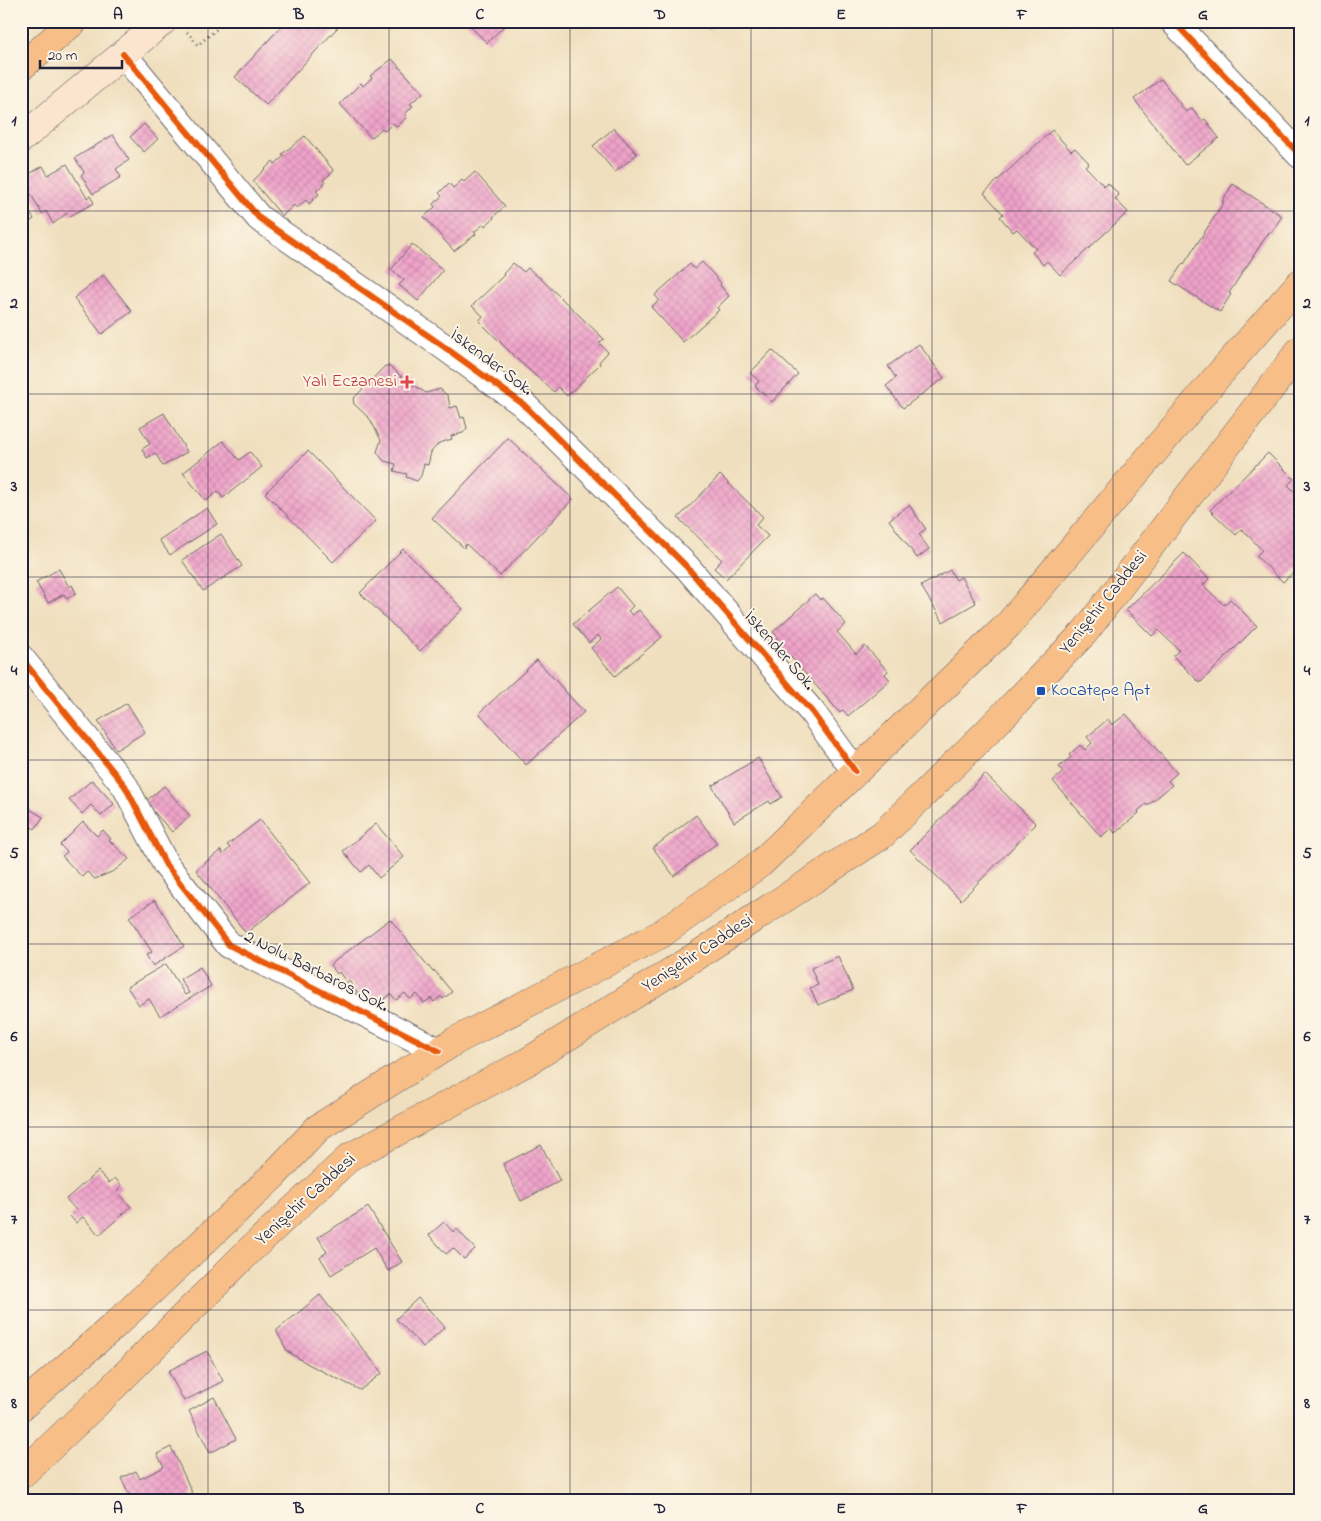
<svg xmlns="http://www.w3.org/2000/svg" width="1321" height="1521" viewBox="0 0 1321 1521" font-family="'Indie Flower',sans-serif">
<defs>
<pattern id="building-cross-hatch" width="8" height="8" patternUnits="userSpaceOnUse" patternTransform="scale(1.25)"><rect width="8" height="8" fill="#efa3c9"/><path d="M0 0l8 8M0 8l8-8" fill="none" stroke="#cd8cae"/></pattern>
</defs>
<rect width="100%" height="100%" fill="#fcf5e5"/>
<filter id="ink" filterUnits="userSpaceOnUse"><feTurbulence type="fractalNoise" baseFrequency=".02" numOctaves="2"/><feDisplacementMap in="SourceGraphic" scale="10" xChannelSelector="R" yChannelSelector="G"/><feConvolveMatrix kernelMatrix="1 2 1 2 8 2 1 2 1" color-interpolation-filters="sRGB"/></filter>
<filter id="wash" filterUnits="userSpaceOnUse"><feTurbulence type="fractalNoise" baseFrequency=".0096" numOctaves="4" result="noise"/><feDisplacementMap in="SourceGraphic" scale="20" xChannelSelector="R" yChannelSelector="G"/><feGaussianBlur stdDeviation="1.12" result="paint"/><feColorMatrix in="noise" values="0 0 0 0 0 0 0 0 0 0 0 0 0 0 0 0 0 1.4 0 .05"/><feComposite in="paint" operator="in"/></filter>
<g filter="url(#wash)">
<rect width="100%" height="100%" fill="#f0dfbe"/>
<g id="blocks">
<!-- building -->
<path fill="url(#building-cross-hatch)" d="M286,21H334L339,26L266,105L235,77Z
M465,21H505L507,23L487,43Z
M701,21H720L709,30Z
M392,59L423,93L410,104L413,106L405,114L407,117L397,127L393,123L385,131L382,128L371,138L340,104L361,83L363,86L372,78L370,76Z
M1161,79L1186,112L1192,108L1202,121L1205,119L1219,138L1185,165L1134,99Z
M144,124L158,139L144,152L130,137Z
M614,128L637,154L615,172L593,146Z
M1052,130L1071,151L1075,148L1089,163L1085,166L1104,186L1108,183L1119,195L1115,199L1128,212L1060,275L1047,261L1043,265L1032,252L1036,249L1017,229L1013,232L1000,217L1003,214L984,193Z
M113,135L129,160L116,169L121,177L93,194L81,175L84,172L75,158Z
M305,136L334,171L323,180L325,183L316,191L319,194L309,204L306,200L297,208L294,205L282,216L253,181L273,161L275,164L284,156L282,154Z
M67,164L87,198L90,196L94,203L70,216L67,213L53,224L46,211L42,214L22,178L43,166L48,175Z
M475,172L505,206L493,217L494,218L485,226L484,224L474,232L476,234L454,251L424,217L435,207L433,204L442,196L439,193L449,183L453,188L462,180L464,182Z
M1233,184L1282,216L1271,233L1269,232L1229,293L1231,294L1220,312L1171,281L1183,263L1184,264L1224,202L1222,201Z
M23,203L34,219L21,228V204Z
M412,244L443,270L418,301L399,285L404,280L391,270Z
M702,262L721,283L720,285L729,296L717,308L719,310L683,342L651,307L659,300L655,295L690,264L694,269Z
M513,263L524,272L528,268L538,277H539L604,339L599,343L608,352L599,362L600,364L567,396L558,387L554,392L519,361L479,321L483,316L472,306L504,275L503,274Z
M103,275L132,311L102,334L74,298Z
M919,344L944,378L903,408L886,386L896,378L888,366Z
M772,350L798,374L772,402L755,386L759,381L750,373Z
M385,366H390L404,379L426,393L440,389L448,396L450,408L457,406L461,418L464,417L467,428L463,433L451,436L452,439L439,443L431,452L428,465L424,464L421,476L417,481L406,477L407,474L394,471L396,464L384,461L377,452L381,440L370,419L354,404L353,399Z
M164,413L187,452L163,466L155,453L147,458L142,449L150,444L140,427Z
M508,438L573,499L500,576L466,544L464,548L432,518Z
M223,441L239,460L250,452L262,467L223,498L218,491L206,501L183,473Z
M308,451L376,521L333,562L265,493Z
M1268,453L1294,479L1288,485L1300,497V566L1283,582L1256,556L1262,550L1242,529L1236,535L1210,510Z
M720,475L763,517L756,525L768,536L726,579L714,568L722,560L678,518Z
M909,505L926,529L919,534L929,549L917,558L889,520Z
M207,508L217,524L170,555L159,540Z
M221,534L242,566L203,591L182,560Z
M403,549L463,609L420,651L360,593Z
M1184,553L1209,579L1203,585L1224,605L1230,599L1257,626L1200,683L1173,656L1179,650L1158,630L1152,636L1126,610Z
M59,569L69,587L72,585L76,593L67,599L64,594L48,603L36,582Z
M950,570L956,580L961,577L976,603L943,622L921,586Z
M617,587L633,606L628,611L632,615L639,610L662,637L615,676L591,648L601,639L598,635L589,643L573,624Z
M815,594L820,600L823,598L846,624L837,632L856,654L865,646L888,671L885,674L890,680L848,716L843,710L840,713L776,640L778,637L773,632Z
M537,660L584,712L526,765L479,713Z
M127,703L145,732L116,750L98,721Z
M1126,714L1177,773L1168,781L1172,785L1147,806L1146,804L1138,811L1139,813L1115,833L1111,828L1101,837L1053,781L1063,772L1059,767L1071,757L1069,755L1080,745L1085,750L1092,743L1087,737L1108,719L1112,725Z
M758,758L782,797L771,804L769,801L734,822L712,786Z
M985,774L1036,824L961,900L910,850Z
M92,780L114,804L101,816L91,805L82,814L69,800Z
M164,786L190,816L172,832L145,802Z
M21,804L43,817L35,829L21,821Z
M696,815L717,843L674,876L653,848Z
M260,820L310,883L246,933L196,870L221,850L223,854L230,848L227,845Z
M83,822L97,836L103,830L111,839L109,840L129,859L114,871L95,879L87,872L82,877L62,856L67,852L60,845Z
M376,824L404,857L379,878L369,865L361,872L343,851Z
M155,900L184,946L153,966L146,955L152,952L129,917Z
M390,919L433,972L434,970L452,992L443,999L441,996L434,1002L431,998L424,1003L417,994L410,999L405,993L396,1000L391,994L373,1008L366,998L363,1001L349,981L347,983L339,972L337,974L330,965Z
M838,956L853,990L818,1005L810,988L818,985L811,968Z
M166,964L185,995L189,993L180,979L200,967L211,986L160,1016L149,999L139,1005L127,987Z
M541,1145L560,1181L521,1201L503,1164Z
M98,1171L109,1183L115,1178L122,1186L117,1191L131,1207L99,1235L83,1217L76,1223L70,1216L76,1210L66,1199Z
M368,1207L402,1262L388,1271L374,1248L331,1275L320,1257L327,1252L318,1237Z
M444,1222L453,1232L457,1229L475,1249L464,1259L453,1248L446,1254L429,1235Z
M320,1295L382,1373L360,1390L308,1364L287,1351L277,1332V1330Z
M418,1298L445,1327L423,1347L396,1319Z
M207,1351L223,1381L184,1401L168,1371Z
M214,1397L236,1439L210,1453L189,1411Z
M171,1447L191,1490L192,1500H139L137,1497L132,1499L121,1478L136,1471L140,1479L164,1467L157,1454Z"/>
</g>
</g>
<g filter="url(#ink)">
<use href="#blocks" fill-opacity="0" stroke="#6a6469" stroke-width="1"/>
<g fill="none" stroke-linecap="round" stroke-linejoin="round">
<defs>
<path id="minor" d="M1173,21L1300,155
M123,54L259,218L443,346L523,404L686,566L812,712L855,771
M21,658L125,786L166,865L229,945L439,1051"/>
<path id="secondary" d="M21,139L163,21"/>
<path id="primary" d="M21,1407L117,1323L273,1176L318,1128L455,1041L661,934L761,863L1008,625L1216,378L1300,283
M21,1475L100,1400L250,1250L350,1157L527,1062L696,956L882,835L987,732L1084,633L1300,350"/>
<path id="trunk" d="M21,67L74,21"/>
</defs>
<!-- minor casing -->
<use href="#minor" stroke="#6a6469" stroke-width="28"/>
<!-- secondary casing -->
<use href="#secondary" stroke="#6a6469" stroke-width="29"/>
<!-- primary casing -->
<use href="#primary" stroke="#6a6469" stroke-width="29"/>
<!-- trunk casing -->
<use href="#trunk" stroke="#6a6469" stroke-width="29"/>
<!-- path -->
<path stroke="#6a6469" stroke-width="3" stroke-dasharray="1 4" stroke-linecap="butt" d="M187,32L198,45L226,21"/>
<!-- minor -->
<use href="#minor" stroke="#fff" stroke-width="26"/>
<!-- secondary -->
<use href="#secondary" stroke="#fce5cf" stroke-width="28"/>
<!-- primary -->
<use href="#primary" stroke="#f7be87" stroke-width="28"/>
<!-- trunk -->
<use href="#trunk" stroke="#f7be87" stroke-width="28"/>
<defs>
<path id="cycleway" d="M1173,21L1300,155
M123,54L259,218L443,346L523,404L686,566L812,712L855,771
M21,658L125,786L166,865L229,945L439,1051"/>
</defs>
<!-- cycleway casing -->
<use href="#cycleway" stroke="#fcf5e5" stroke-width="9"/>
<!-- cycleway -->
<use href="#cycleway" stroke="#e8590c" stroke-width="6"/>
</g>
</g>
<!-- grid -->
<path fill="none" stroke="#22223b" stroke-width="1" stroke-opacity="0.55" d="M208,21V1500M389,21V1500M570,21V1500M751,21V1500M932,21V1500M1113,21V1500M21,211H1300M21,394H1300M21,577H1300M21,760H1300M21,944H1300M21,1127H1300M21,1310H1300"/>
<!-- markers -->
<path fill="#e0444e" stroke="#fcf5e5" stroke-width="2" d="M404.5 374.5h5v5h5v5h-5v5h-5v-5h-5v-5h5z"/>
<rect fill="#1a4fb4" stroke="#fcf5e5" stroke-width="2" x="1036" y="686" width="10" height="10" rx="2.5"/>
<g text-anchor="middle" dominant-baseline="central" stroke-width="4" stroke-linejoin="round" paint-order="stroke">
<!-- street labels -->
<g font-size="18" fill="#22223b" stroke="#fcf5e5">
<text transform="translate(491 363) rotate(37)">İskender Sok.</text>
<text transform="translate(1104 603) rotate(-51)">Yenişehir Caddesi</text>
<text transform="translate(779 651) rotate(49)">İskender Sok.</text>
<text transform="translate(698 954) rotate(-33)">Yenişehir Caddesi</text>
<text transform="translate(316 972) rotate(27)">2 Nolu Barbaros Sok.</text>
<text transform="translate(306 1200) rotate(-42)">Yenişehir Caddesi</text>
</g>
<!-- health labels -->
<g font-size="18" fill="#be3a42" stroke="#fcf5e5" text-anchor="end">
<text x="397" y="382">Yalı Eczanesi</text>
</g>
<!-- transit labels -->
<g font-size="18" fill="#164399" stroke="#fcf5e5" text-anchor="start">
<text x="1051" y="691">Kocatepe Apt</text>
</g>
</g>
<!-- margin -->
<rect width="1321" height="1521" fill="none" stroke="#fcf5e5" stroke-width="55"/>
<!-- scale -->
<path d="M40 60v8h82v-8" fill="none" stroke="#22223b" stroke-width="2.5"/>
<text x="48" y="60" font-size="15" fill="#22223b" stroke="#fcf5e5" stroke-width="4" paint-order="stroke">20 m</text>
<rect x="28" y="28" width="1266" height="1466" fill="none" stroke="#22223b" stroke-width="2"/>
<g font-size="16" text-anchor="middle" font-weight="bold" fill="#22223b">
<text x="118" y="19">A</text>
<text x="299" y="19">B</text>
<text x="480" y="19">C</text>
<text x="660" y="19">D</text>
<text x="841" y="19">E</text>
<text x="1022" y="19">F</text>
<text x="1203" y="19">G</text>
<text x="14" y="125">1</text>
<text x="1307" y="125">1</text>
<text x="14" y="308">2</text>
<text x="1307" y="308">2</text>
<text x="14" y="491">3</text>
<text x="1307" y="491">3</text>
<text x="14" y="675">4</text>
<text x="1307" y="675">4</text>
<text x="14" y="858">5</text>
<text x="1307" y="858">5</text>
<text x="14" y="1041">6</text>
<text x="1307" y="1041">6</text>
<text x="14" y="1224">7</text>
<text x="1307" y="1224">7</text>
<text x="14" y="1408">8</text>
<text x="1307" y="1408">8</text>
<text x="118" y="1513">A</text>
<text x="299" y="1513">B</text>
<text x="480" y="1513">C</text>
<text x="660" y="1513">D</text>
<text x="841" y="1513">E</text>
<text x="1022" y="1513">F</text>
<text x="1203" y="1513">G</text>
</g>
</svg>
